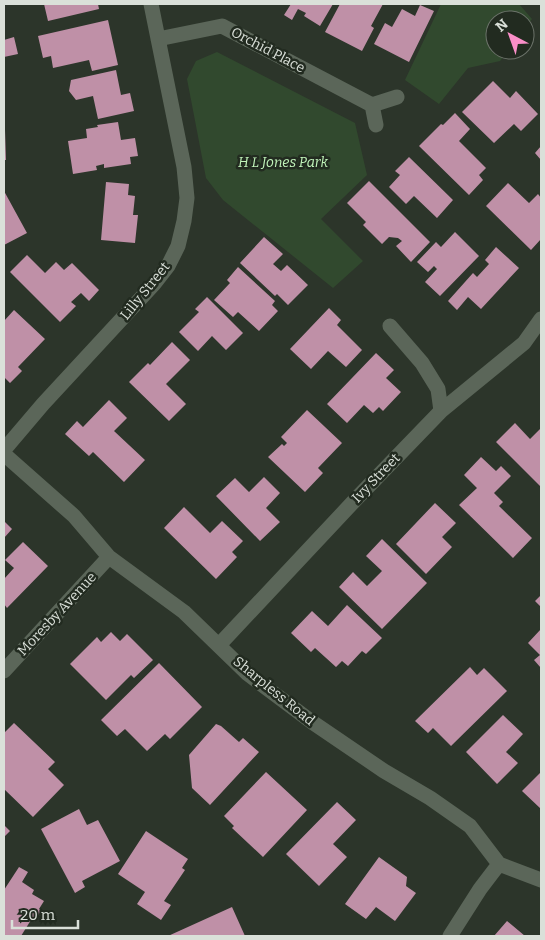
<svg xmlns="http://www.w3.org/2000/svg" width="545" height="940" viewBox="0 0 545 940" font-family="Bitter,serif">
<rect width="100%" height="100%" fill="#2c352a"/>
<!-- green -->
<path fill="#31492e" d="M441,4H519L532,19L525,28V20H495V50H509L500,61L468,68L439,104L405,80Z
M217,52L355,123L367,175L321,219L363,261L333,288L223,200L206,178L187,79L196,61Z"/>
<!-- building -->
<path fill="#bf90a7" d="M44,4H98L99,9L48,21Z
M291,4H333L320,26L304,16L306,13L298,9L292,20L284,15Z
M340,4H383L371,26L374,28L362,51L325,32Z
M420,5L434,11L409,62L374,44L385,23L392,27L402,9L415,16Z
M108,20L118,65L92,71L89,60L53,68L51,56L43,58L38,36Z
M14,37L18,54L4,57V40Z
M116,70L121,95L130,93L134,111L98,119L93,96L76,100L69,91L71,80Z
M493,81L510,98L516,91L538,114L521,131L514,124L494,143L462,112Z
M455,113L470,129L459,141L486,168L479,175L483,180L469,195L419,146L441,124L443,125Z
M118,122L121,140L135,138L138,156L130,157L131,164L104,168V164L96,166L97,170L73,174L68,141L87,138L86,129L98,127L97,125Z
M4,130H5L6,160H4Z
M541,146V160L535,153Z
M409,157L453,200L437,218L414,196L406,204L389,187L400,175L395,171Z
M369,181L430,242L411,262L396,246L402,241L398,238L389,237L382,244L363,225L366,222L347,203Z
M106,182L129,184L128,195L135,196L133,215H138L135,243L101,240Z
M508,183L529,203L538,194L541,198V239L531,250L486,206Z
M4,191L27,233L4,245Z
M455,232L479,256L440,296L425,282L437,269L434,266L428,272L417,262L436,242L441,247Z
M264,237L283,254L273,264L281,271L287,265L308,285L288,305L277,294L275,296L240,263Z
M496,247L519,268L481,309L468,297L457,310L448,301L473,273L477,277L489,264L485,260Z
M27,255L45,273L56,262L64,270L72,263L99,290L89,301L81,293L71,302L76,306L60,322L10,272Z
M238,267L275,301L272,305L278,311L259,331L238,312L233,317L214,300L230,283L227,280Z
M207,297L243,333L226,350L212,336L198,351L179,332L199,312L195,309Z
M329,308L341,320L337,325L362,350L346,367L328,351L311,369L290,349Z
M14,310L45,339L18,367L22,371L10,383L4,377V321Z
M172,342L190,360L166,384L186,404L169,421L129,382L148,363L150,365Z
M376,353L394,370L386,378L401,392L383,411L379,407L373,413L364,405L347,423L327,404Z
M109,400L127,418L114,431L145,460L124,482L93,452L89,456L65,434L77,421L83,427Z
M307,410L342,443L318,468L323,473L305,492L268,457L282,444L284,446L287,443L281,437Z
M515,423L530,439L541,428V487L496,442Z
M481,457L496,471L501,466L511,476L494,493L503,502L499,506L532,538L513,558L459,505L477,488L464,475Z
M264,477L280,493L266,508L280,522L260,541L216,496L235,478L249,492Z
M435,503L456,523L442,537L452,547L426,574L396,544Z
M184,507L210,533L222,521L243,541L232,552L237,557L216,579L164,528Z
M4,521L12,529L4,538Z
M382,539L427,583L382,629L339,587L353,572L367,586L382,571L366,556Z
M23,542L48,566L7,608L4,604V579L14,568L5,560Z
M541,595V607L535,601Z
M347,605L382,638L366,654L362,651L348,666L342,661L336,667L315,648L311,652L291,633L312,611L328,626Z
M541,629V668L534,660L540,655L528,643Z
M111,632L120,641L127,634L153,660L134,678L131,675L106,700L70,664L97,637L101,642Z
M159,663L202,707L170,739L165,734L147,751L125,729L117,736L101,720Z
M470,667L477,675L484,668L507,691L451,746L433,728L428,733L415,721Z
M503,715L523,734L506,752L518,763L497,784L466,752Z
M14,723L55,762L48,769L64,785L33,817L4,789V733Z
M216,724L221,726L239,742L243,738L259,752L210,805L192,788L189,755Z
M266,772L307,810L263,857L232,828L234,826L224,816Z
M541,772V809L522,791Z
M337,802L356,820L333,844L347,857L319,886L286,854Z
M79,809L87,825L98,820L120,861L82,881L85,887L75,893L41,829Z
M4,825L10,831L4,837Z
M146,831L188,859L182,868L185,870L164,901L171,905L161,920L137,904L145,892L118,874Z
M379,857L407,877L406,886L416,893L395,921L376,907L366,919L345,904Z
M19,867L28,872L22,882L34,890L32,894L44,901L39,909L41,911L34,922L31,920L21,936H4V890Z
M232,907L245,936H168Z
M507,921L525,936H494Z"/>
<g fill="none" stroke-linecap="round" stroke-linejoin="round">
<!-- minor -->
<path stroke="#5b6659" stroke-width="15" d="M158,39L222,26L372,105
M376,125L372,105L397,97
M390,326L422,363L438,389L441,411
M4,450L43,404L154,284L168,266L178,246L184,221L187,198L184,167L151,4
M4,454L74,516L109,557L184,612L248,674L312,722L384,771L430,798L470,826L499,864L541,880
M219,645L356,499L441,411L524,343L541,319
M4,671L109,557
M450,936L480,889L499,864"/>
</g>
<g text-anchor="middle" dominant-baseline="central" stroke-width="5" stroke-linejoin="round" paint-order="stroke">
<!-- street labels -->
<g font-size="14" fill="#dae0d9" stroke="#222b20">
<text transform="translate(268 50) rotate(28)">Orchid Place</text>
<text transform="translate(145 291) rotate(-51)">Lilly Street</text>
<text transform="translate(376 478) rotate(-46)">Ivy Street</text>
<text transform="translate(57 614) rotate(-47)">Moresby Avenue</text>
<text transform="translate(274 691) rotate(39)">Sharpless Road</text>
</g>
<!-- park labels -->
<g font-size="14" font-style="italic" fill="#c1f4ba" stroke="#222b20">
<text x="283" y="162">H L Jones Park</text>
</g>
</g>
<!-- border -->
<rect width="545" height="940" fill="none" stroke="#dae0d9" stroke-width="10"/>
<!-- north arrow -->
<g transform="translate(510 35) rotate(319)"><circle r="24" fill="#222b20" stroke="#6c736a"/>
<path d="M0-4L9 19L0 12L-9 19Z" fill="#fa8fc8"/>
<text y="-8" font-size="14" font-weight="bold" text-anchor="middle" fill="#dae0d9">N</text>
</g>
<!-- scale -->
<path d="M12 920v8h66v-8" fill="none" stroke="#dae0d9" stroke-width="2.5"/>
<text x="20" y="920" font-size="15" fill="#dae0d9" stroke="#222b20" stroke-width="4" paint-order="stroke">20 m</text>
</svg>
